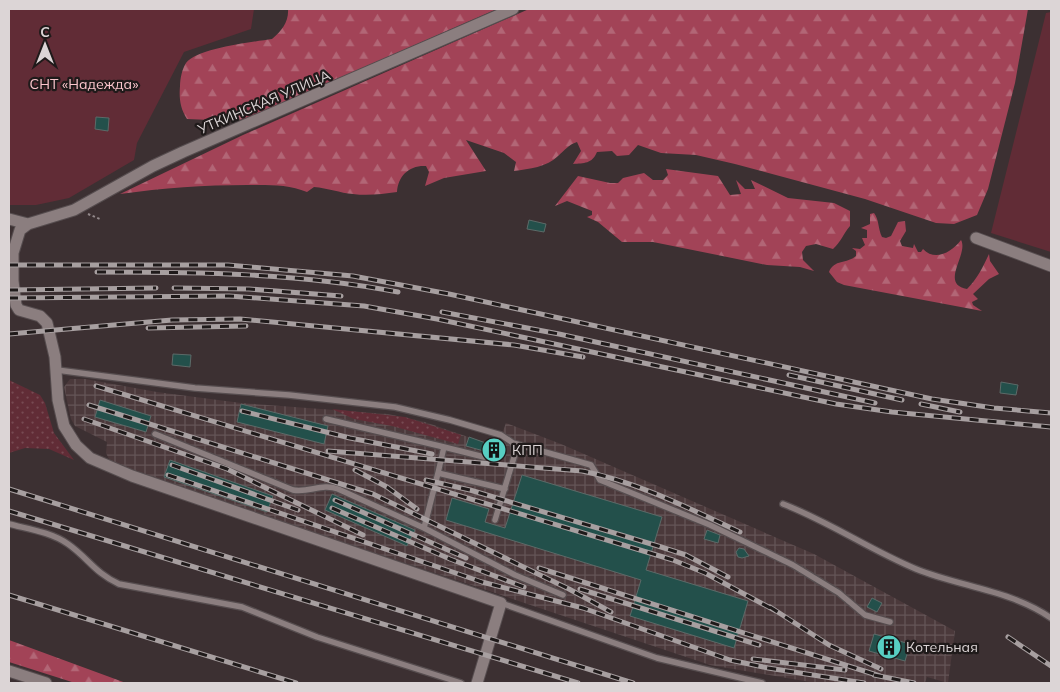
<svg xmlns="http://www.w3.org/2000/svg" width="1060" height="692" viewBox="0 0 1060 692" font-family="Mulish,sans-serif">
<defs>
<pattern id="industrial-grid" width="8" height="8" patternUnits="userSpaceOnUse" patternTransform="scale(1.25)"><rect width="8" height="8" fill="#4b393b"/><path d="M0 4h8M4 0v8" fill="none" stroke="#645557"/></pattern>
<pattern id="grass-dots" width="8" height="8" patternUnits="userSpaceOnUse" patternTransform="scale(1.25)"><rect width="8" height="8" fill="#612c36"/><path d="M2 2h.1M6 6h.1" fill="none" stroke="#774a52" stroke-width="1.8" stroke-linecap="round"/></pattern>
<pattern id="forest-firs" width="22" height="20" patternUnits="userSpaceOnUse" patternTransform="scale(1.25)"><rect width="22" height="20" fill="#a24357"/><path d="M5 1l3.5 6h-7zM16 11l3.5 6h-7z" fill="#b26676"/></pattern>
</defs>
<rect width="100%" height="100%" fill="#3c3032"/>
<!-- industrial -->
<path fill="url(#industrial-grid)" d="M70,379H85L157,392L241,403L388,414L425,422L497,447L506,423L561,444L814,554L955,631L948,683L927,677L925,683H816L710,665L112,465L106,453L107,442L75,426L71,419L64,387Z"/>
<!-- grass -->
<path fill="url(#grass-dots)" d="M9,380L40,395L45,403L54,433L74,460L49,449L25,448L9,453Z
M332,409L405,417L461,435L458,444L392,426L354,419Z"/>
<!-- forest -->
<path fill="url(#forest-firs)" d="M288,9H497L251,117L234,121L187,119C180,108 179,98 180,86C180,79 182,69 186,63C198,48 253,42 272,39C282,31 289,21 288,9Z
M529,9H1028L1015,83L988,189L977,215L954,224L936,223L865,199L735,164L696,155L661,153L638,145L629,155L617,156L612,151L597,152C592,164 584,163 573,164L581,151L577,142C568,145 565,150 558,156C547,167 529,169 514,171L516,162L504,153L466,140L486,171L444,178L425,186L429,172L426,166C409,165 398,176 397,192C382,194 368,196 353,194C340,193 328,188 314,187L307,192C288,184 267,185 247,185C204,185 163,188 120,194L243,135Z
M666,169L718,176L730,195L741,194L736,180L745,189H755L751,180L788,198L834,203L850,211V226C843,234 841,242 833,249L816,244L806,246L802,252L803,260L814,271L800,267L767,265L653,242H622L598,222L587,217L592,215V211L567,201L555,206L578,176L610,183H618L623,178L644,173L653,180H663L668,175Z
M874,213C879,219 878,229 882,237L886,238L891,236L898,222L905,221L906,231L900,241L902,246L913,248L914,244L918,252H921L923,249C935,262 952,252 961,240C969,254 939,284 967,289C977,279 983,267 989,254L990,261L999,274L989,279L973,294L978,299L972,302L973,305L982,311L844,285L837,282L829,272C834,259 847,264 856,256V251L852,248L860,249L865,245L862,238H867V230L861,228L870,224V214Z
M9,640L126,683H75L9,662Z"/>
<!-- green -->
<path fill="#612c36" d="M9,9H254L251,29L184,52L137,143L134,160L69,198L36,205H9Z
M1051,12V252L991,233L1046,13Z"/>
<!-- building -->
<path fill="#23504b" stroke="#5c6a68" d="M96,117L109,118L108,131L95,129Z
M529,220L546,224L544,232L527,229Z
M173,354L191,355L190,367L172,365Z
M1001,382L1018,385L1016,395L1000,393Z
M100,400L151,416L146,432L95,417Z
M241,404L328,426L324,444L237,422Z
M469,437L500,448L498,455L466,446Z
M170,460L273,496L267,512L164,477Z
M522,475L662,517L646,570L748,601L734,648L630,616L641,580L446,520L452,498L489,509L485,522L505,528Z
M332,494L415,530L407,546L325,510Z
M707,530L720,535L718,543L704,539Z
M739,548L744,549L749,556L742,558L738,557L736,552Z
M872,598L882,603L877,612L867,607Z
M874,634L910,644L905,661L869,651Z"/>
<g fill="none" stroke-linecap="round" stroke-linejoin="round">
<defs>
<path id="service" d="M57,370L195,388L289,395L395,407L450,420L501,435L513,443L515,454L495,520
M326,419L444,447L438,473
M155,434L293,490C309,493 322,483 338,489L424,528L515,575L563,595
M513,443L591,465L600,480L710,525L793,565L839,593L865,615L890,622
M444,447L484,457
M783,504C830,522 870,550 916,569C961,587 1010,590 1051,618
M9,524C28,529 51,532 68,544C88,558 95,573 119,584L242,607L317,637L461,683
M424,528L438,473L505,489
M501,603L657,658L762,683"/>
<path id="minor" d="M9,219L28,224
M976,238L1051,266
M9,671L46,683
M477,683L501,603L132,476L90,458L76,445L64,426L58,400L55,357L47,323L40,316L19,310L16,305L13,281V253L20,230L28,224L74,210L153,166L183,152L513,9"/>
</defs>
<!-- service casing -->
<use href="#service" stroke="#564d4f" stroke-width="8"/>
<!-- minor casing -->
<use href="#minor" stroke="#564d4f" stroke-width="13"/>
<!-- path -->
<path stroke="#93898b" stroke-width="2" stroke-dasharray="2.5 2.5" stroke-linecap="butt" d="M88,214L100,219"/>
<!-- service -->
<use href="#service" stroke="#8b7e7f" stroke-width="5.5"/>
<!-- minor -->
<use href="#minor" stroke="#8b7e7f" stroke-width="11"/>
<defs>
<path id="rail" d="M9,265H228L353,276L449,294L932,399L994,408L1051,413
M97,272C198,272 299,273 398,292
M174,288L249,289L341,296
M9,290L156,288
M9,298L229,296L364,306L437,319L836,404L892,412L1051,427
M442,312L559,334L875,403
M148,328L246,326
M9,334L172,320L240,319L514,345L583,357
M789,375L902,400
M96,386L673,560L705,573L776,611
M921,404L960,412
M89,405L373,494L569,589L611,612
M242,411L350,438L432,454
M84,419L227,469L363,535
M328,451L582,471C638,482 688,508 740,532
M172,465L298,510
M355,470L387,487L417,509
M168,475L482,582L583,608L730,660L768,668L864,683
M426,480L470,490L658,546L686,555L728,577
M9,489L633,683
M335,500L466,558
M332,508L450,559L524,587
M9,511L578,683
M539,568L880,676
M580,589L759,645
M9,595L296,683
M770,607L829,645L881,669
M1008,637L1051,666
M753,659L845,670
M874,675L914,683"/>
</defs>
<!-- rail casing -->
<use href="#rail" stroke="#a79fa0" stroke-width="5"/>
<!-- rail -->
<use href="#rail" stroke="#1f1a1a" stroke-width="3" stroke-dasharray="9" stroke-linecap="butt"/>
</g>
<!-- icons -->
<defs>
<symbol id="building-disc" viewBox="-11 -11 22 22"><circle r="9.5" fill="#57cec2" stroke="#1f1a1a"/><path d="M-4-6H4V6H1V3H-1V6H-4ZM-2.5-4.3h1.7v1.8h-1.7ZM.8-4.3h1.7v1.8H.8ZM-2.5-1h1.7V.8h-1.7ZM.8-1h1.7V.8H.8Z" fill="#111"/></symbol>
</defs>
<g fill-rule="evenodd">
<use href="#building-disc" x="480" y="436" width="28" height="28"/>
<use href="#building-disc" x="875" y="633" width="28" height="28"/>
</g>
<g text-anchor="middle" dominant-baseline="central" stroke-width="4.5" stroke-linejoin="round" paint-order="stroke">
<!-- park labels -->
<g font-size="14" fill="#fbc5cc" stroke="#1f1a1a">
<text x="84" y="84">СНТ «Надежда»</text>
</g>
<!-- street labels -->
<g font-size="14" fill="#dcd5d6" stroke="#1f1a1a">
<text transform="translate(264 102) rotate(-23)">УТКИНСКАЯ УЛИЦА</text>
</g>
<!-- poi labels -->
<g font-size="14" fill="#dcd5d6" stroke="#1f1a1a" text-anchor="start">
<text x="512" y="450">КПП</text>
<text x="906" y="647">Котельная</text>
</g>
</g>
<!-- border -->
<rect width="1060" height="692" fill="none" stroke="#dcd5d6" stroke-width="20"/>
<!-- north arrow -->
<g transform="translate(45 45)" stroke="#1f1a1a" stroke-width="4" paint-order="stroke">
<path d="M0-4L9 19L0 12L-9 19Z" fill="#dcd5d6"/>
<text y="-8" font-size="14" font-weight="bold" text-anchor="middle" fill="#dcd5d6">С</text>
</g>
</svg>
